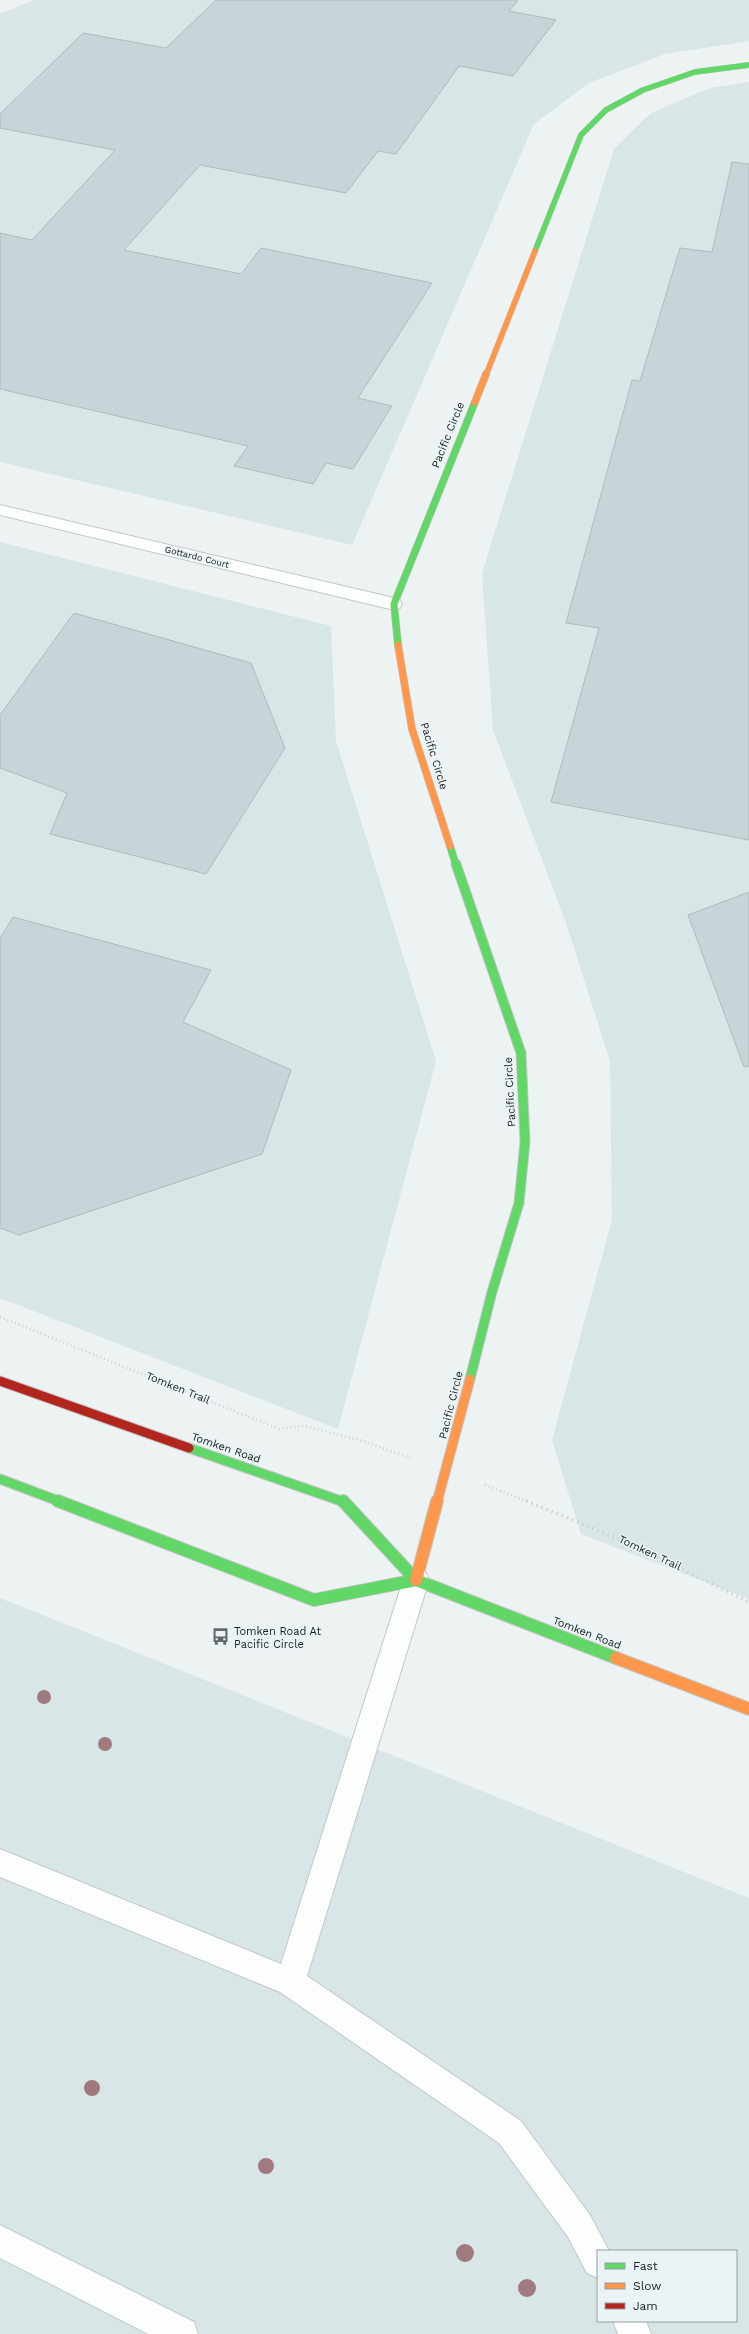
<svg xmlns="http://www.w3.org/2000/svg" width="749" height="2334" viewBox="0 0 749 2334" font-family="'Work Sans',sans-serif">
<rect width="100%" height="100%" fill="#edf2f2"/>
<!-- built -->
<path fill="#d9e6e8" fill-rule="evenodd" d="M34,0H749V41L665,54L589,83L534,124L352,545L0,462V14Z
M749,82V1599L581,1534L552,1440L612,1220L610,1061L566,923L493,730L482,573L614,149L651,113L710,88Z
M0,542L331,626L336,741L436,1061L338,1429L0,1298Z
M0,1598L749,1898V2334H0ZM598,2251H736V2321H598Z"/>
<!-- building -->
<path fill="#c5d5d8" stroke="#b5b9b9" d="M216,0H518L509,11L556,20L513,76L459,66L396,154L378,151L346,193L200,165L124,250L241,274L261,248L432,283L358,398L392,406L353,469L326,463L313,484L234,466L248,446L0,389V233L32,240L115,150L0,128V114L83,33L166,48Z
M732,162L749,164V840L551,802L599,628L566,623L632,380L640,381L680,248L712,252Z
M74,613L251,663L285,748L206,874L50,834L67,793L0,768V715Z
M749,892V1066L744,1067L688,915Z
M13,917L211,970L183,1022L291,1070L262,1154L19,1235L0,1228V938Z"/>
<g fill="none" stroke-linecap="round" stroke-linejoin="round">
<defs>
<path id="lane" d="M416,1567L425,1571L429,1580L307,1976L521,2121L590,2215L609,2251H598V2278L587,2273L568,2237L499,2143L280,1992L0,1877V1849L281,1964L403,1580L407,1571Z
M0,2225L194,2322L198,2334H148L0,2258Z
M613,2321H646L651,2334H618Z"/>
<path id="street" d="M0,505L394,598L400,600L402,604L400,608L394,610L0,515Z"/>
<path id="fast-far3" d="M535,251L581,135L606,110L643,90L695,72L749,65"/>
<path id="fast-far2" d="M398,645L394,604L475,402
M450,846L456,865"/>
<path id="fast-far1" d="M456,864L521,1053L525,1142L519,1203L492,1292L470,1379
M189,1448L344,1502
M0,1479L61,1502"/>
<path id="fast" d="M58,1501L314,1600L416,1580
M343,1501L416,1580L616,1658"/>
<path id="slow-far3" d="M486,375L535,251"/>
<path id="slow-far2" d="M475,402L486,374
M398,645L412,729L450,846"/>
<path id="slow-far1" d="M437,1502L470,1379"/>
<path id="slow" d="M416,1580L437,1501
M616,1658L749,1709"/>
<path id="jam" d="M0,1381L189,1448"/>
</defs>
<!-- lane casing -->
<use href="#lane" stroke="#c3c7c7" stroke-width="2"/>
<!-- street casing -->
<use href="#street" stroke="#c3c7c7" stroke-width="2"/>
<!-- fast-far3 casing -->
<use href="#fast-far3" stroke="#c3c7c7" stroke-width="6"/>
<!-- fast-far2 casing -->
<use href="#fast-far2" stroke="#c3c7c7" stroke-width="8"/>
<!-- fast-far1 casing -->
<use href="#fast-far1" stroke="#c3c7c7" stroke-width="11"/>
<!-- fast casing -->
<use href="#fast" stroke="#c3c7c7" stroke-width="14"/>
<!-- slow-far3 casing -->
<use href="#slow-far3" stroke="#c3c7c7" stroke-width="6"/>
<!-- slow-far2 casing -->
<use href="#slow-far2" stroke="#c3c7c7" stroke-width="8"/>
<!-- slow-far1 casing -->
<use href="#slow-far1" stroke="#c3c7c7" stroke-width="11"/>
<!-- slow casing -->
<use href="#slow" stroke="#c3c7c7" stroke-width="14"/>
<!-- jam casing -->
<use href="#jam" stroke="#c3c7c7" stroke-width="11"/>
<!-- path-far1 -->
<path stroke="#d0d2d2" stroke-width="2.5" stroke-dasharray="1 3" stroke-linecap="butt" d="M0,1317L279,1429L304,1426L360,1440L410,1458
M485,1485L529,1502"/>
<!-- path -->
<path stroke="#d0d2d2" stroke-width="3.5" stroke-dasharray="1.5 4" stroke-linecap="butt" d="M526,1501L627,1542L749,1602"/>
<!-- lane -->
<use href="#lane" fill="#fcfdfd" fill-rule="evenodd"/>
<!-- street -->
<use href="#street" fill="#fcfdfd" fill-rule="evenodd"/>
<!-- fast-far3 -->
<use href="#fast-far3" stroke="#63d668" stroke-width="5.5"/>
<!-- fast-far2 -->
<use href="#fast-far2" stroke="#63d668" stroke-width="7"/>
<!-- fast-far1 -->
<use href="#fast-far1" stroke="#63d668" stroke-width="9"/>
<!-- fast -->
<use href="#fast" stroke="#63d668" stroke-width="12"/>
<!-- slow-far3 -->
<use href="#slow-far3" stroke="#ff974d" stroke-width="5.5"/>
<!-- slow-far2 -->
<use href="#slow-far2" stroke="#ff974d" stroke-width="7"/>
<!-- slow-far1 -->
<use href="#slow-far1" stroke="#ff974d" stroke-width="9"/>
<!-- slow -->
<use href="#slow" stroke="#ff974d" stroke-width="12"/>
<!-- jam -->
<use href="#jam" stroke="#b3261e" stroke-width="9"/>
</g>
<!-- trees -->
<g fill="#a07a7e">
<circle cx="44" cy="1697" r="7"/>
<circle cx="105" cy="1744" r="7"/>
<circle cx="92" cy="2088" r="8"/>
<circle cx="266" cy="2166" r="8"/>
<circle cx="465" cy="2253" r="9"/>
<circle cx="527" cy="2288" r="9"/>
</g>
<!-- icons -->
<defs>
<symbol id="bus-bare" viewBox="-9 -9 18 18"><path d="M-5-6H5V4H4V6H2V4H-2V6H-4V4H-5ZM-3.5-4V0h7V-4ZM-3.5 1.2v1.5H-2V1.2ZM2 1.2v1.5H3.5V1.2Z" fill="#646868" stroke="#eaf3f5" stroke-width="2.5" paint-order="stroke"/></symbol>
</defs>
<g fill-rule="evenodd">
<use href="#bus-bare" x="208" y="1624" width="25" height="25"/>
</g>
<g text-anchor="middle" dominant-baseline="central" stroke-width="3" stroke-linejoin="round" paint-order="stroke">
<!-- far-street labels -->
<g font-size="9" fill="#1a1e1e" stroke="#eaf3f5">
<text transform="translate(197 557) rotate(14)">Gottardo Court</text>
</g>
<!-- street labels -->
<g font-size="11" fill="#1a1e1e" stroke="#eaf3f5">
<text transform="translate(448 435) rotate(-68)">Pacific Circle</text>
<text transform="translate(434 756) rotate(73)">Pacific Circle</text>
<text transform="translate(510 1092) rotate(-93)">Pacific Circle</text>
<text transform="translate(178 1388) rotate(22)">Tomken Trail</text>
<text transform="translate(451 1405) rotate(-76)">Pacific Circle</text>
<text transform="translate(226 1448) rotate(19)">Tomken Road</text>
<text transform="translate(650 1553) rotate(25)">Tomken Trail</text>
<text transform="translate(587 1633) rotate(21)">Tomken Road</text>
</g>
<!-- poi labels -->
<g font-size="11" fill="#1a1e1e" stroke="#eaf3f5" text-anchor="start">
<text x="234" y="1631">Tomken Road At<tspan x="234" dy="13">Pacific Circle</tspan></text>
</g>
</g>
<!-- legend -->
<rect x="597" y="2250" width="140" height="72" fill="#eaf3f5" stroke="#979e9f"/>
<rect x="605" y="2263" width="20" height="6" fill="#63d668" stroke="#979e9f"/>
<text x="633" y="2270" font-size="12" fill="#1a1e1e">Fast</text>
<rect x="605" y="2283" width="20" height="6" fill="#ff974d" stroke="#979e9f"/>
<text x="633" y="2290" font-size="12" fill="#1a1e1e">Slow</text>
<rect x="605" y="2303" width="20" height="6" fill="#b3261e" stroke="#979e9f"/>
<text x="633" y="2310" font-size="12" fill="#1a1e1e">Jam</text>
</svg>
